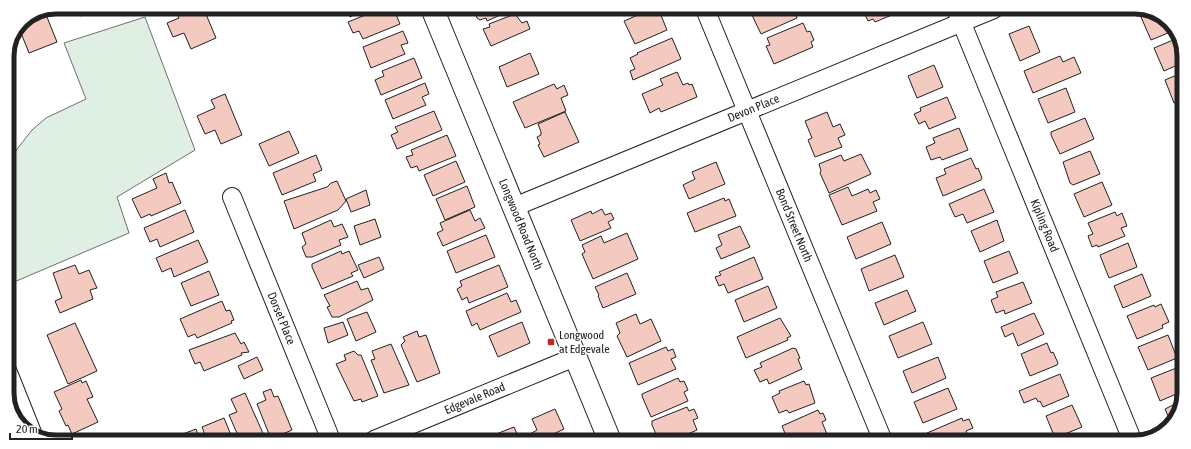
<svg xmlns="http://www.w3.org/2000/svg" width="1191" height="449" viewBox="0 0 1191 449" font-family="'Asap Condensed',sans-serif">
<rect width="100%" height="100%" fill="#fff"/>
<!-- green -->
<path fill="#e0efe3" stroke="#6f6f6f" d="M145,17L195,150L117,197L129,233L7,285V162L32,130L46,118L86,99L64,43Z"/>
<!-- building -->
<path fill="#f3c9c0" stroke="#222" d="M77,7H101L80,16Z
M174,7H203L216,38L191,49L184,33L173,37L167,23L179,18Z
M346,8H370L350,17Z
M383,8H386L388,15L395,12L400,24L363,39L359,31L353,33L348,22Z
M473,8H516L487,21L486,18L480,20L477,18Z
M654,8H658L667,30L635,44L624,21Z
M761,9H793L797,18L761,34L751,13Z
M865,9H906L875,22L873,19L868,21L863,10Z
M45,12L57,42L29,53L19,28L22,21Z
M1154,12L1174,26L1175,30L1151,40L1141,17Z
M515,14L522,23L527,21L530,29L491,46L483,29L490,27L489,24Z
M803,23L807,32L810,31L814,40L811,42L813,47L774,64L766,46L770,45L767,38Z
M1029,26L1040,52L1020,61L1009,34Z
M403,31L408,43L401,45L405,54L371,68L363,47Z
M672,38L681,59L633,80L630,71L635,69L630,58L638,54L637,53Z
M1178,38L1184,53V62L1164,71L1154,48Z
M530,53L539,74L507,87L499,67Z
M1060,56L1063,62L1074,57L1081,73L1033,93L1024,71Z
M414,58L422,78L381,95L375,80L384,76L382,71Z
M934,65L943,87L917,98L908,76Z
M677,72L683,85L688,83L689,85L692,84L697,97L661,112L659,108L650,113L642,94L663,85L660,79Z
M1184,72V99L1174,103L1165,80Z
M425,83L429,94L422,97L426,105L393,119L385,100Z
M554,84L557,89L564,85L568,95L561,98L566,111L525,128L513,102Z
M1066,88L1075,112L1048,123L1038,99Z
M225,94L242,135L221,144L215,130L205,134L197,116L215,108L211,100Z
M947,97L956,118L929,129L925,121L919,124L914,114L921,111L920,108Z
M1183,108V126L1177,111Z
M434,111L442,130L397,149L391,135L398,132L395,127Z
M565,112L579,142L544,157L538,145L540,144L537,137L541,135V132L538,124Z
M827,112L833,127L840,124L845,135L838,138L842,147L815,157L808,140L812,138L805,121Z
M1085,118L1094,139L1060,154L1051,135V132Z
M959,128L968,150L942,160L940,157L931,160L926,147L935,143L933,138Z
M289,131L299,153L269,166L259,144Z
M447,135L456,156L419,171L417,166L411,168L406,157L413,155L411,150Z
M1090,151L1100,174L1073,185L1070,183L1063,162Z
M861,154L871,174L829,193L820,173L821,171L819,164L841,155L844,161Z
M316,155L322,170L313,174L316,181L282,195L273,173Z
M971,158L976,169L978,168L982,178L981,180L943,196L936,178L946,174L944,169Z
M456,161L465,182L433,196L424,175Z
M716,162L725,184L689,199L683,185L695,179L692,172Z
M166,173L169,183L172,182L181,203L151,216L150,214L141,218L132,199L157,188L153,179Z
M337,181L346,201L338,210L294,229L284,201L327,187L331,183Z
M1102,182L1112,205L1084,217L1074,194Z
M467,186L475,207L445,220L436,199Z
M848,187L852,196L868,189L870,193L876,190L880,199L873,202L877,211L842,225L829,195Z
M984,189L994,212L967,223L963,214L955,217L949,204Z
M366,190L370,205L351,212L346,199Z
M724,198L725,201L729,199L736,216L695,232L687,213Z
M602,209L605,215L611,213L614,219L608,222L611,228L580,241L571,220L591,211L592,214Z
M185,210L194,232L160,247L157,239L150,242L144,228Z
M470,210L475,221L480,218L485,228L443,246L437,233L443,230L440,223Z
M1115,212L1117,216L1122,213L1127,226L1121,228L1125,236L1098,247L1097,245L1092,247L1088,236L1093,234L1088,223Z
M375,219L381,237L360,245L354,226Z
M331,220L334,227L342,224L348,237L339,240L341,245L312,257H306L302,247L306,244L302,233Z
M997,220L1004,241L980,252L971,231Z
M882,222L891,244L856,259L847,237Z
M740,226L750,247L721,259L716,248L722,245L718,235Z
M627,233L638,259L593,279L582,254L585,252L582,245L601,236L604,243Z
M486,235L495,257L456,273L447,251Z
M198,240L208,262L174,277L171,268L162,272L156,258Z
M1128,243L1137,267L1109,278L1100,255Z
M341,251L342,254L349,251L358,270L351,273L353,276L322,289L312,267V264Z
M1009,251L1018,273L993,283L984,261Z
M895,255L904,277L869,291L861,269Z
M379,257L384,269L364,278L358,265Z
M754,257L763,279L728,293L724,284L719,286L715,277L721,275L719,272Z
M75,265L79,274L89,270L97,288L90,290L93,299L60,313L55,301L62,298L53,273Z
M499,265L508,287L469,303L467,297L462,300L457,289L462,286L460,281Z
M209,271L219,295L191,306L181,283Z
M627,273L636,294L603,308L598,296L599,295L595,287Z
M1142,274L1151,296L1123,308L1114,286Z
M357,281L361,290L368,288L373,300L339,317H332L327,307L330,306L324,295Z
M1023,282L1032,303L1005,314L1004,310L996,313L991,300L998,297L996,292Z
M768,286L777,308L744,322L735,300Z
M907,290L916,311L884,325L875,303Z
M507,293L511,302L516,300L521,312L480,330L477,323L472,326L466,311Z
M222,301L226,311L230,310L234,320L231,321L232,323L197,338L195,334L188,337L180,319Z
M1161,304L1169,322L1162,325L1163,328L1137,339L1127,316L1154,305L1155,307Z
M367,312L376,332L356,341L347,319Z
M1034,313L1044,334L1018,346L1013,333L1005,337L1001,327Z
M636,314L640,324L651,319L661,341L627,357L617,336L620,333L616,323Z
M780,318L791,336L787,338L788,340L746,358L737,337Z
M343,322L348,335L328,343L324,328Z
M522,322L530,343L498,357L489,336Z
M923,322L932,344L898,358L889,336Z
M75,323L97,371L68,384L47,335Z
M417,331L419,337L426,335L440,373L417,382L401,345L405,341L403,337Z
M235,333L241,344L244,342L249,352L241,353L242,355L204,371L200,362L195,364L189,350Z
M1168,335L1177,358L1148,370L1138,347Z
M1047,343L1051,353L1053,352L1058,363L1057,365L1030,376L1021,354Z
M391,344L409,385L384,393L371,360L375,359L372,351Z
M666,347L668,351L673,349L676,357L671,359L676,369L638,385L629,363Z
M793,348L796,349L800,358L798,359L802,369L769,384L767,379L760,382L754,370L762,367L760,363Z
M354,351L358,355H361L378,396L362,402L361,399L354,401L336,364L346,360L344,355Z
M257,357L263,370L244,379L238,366Z
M938,357L946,378L912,393L903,371Z
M1179,367L1182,374L1181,392L1160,401L1151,378Z
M1060,374L1069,396L1043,407L1040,401L1038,402L1036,398L1024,403L1019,391Z
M678,378L680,382L684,381L688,390L684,392L688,401L651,417L642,396V394Z
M81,380L82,383L86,381L93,397L87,399L98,422L72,434L68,425L66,426L59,411L62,409L54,392Z
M804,381L806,385L809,384L815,403L789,413L787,410L779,413L772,397L780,393L779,391Z
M948,388L957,409L923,423L914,402Z
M271,389L274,397L278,396L292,430L271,439L257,404L266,400L263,392Z
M245,393L266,440H240L229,415L237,412L231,399Z
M1181,401V409L1171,423L1165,409Z
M1072,405L1082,427L1055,438L1046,416Z
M687,407L689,411L694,409L698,418L693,420L697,430L672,441H659L652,425V421Z
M555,409L564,429L539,441H533L530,434L537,430L532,419Z
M818,410L820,414L823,413L826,420L822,422L827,434L809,441H788L782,426Z
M224,418L233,440H207L202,427Z
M962,418L963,421L969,419L973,428L966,431L970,440L965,442L931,441L927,433Z
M514,427L520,440H481Z
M196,429L200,440H176L175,437Z
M166,434L168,440H153V439Z
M564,434L567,441H549Z
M698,435L701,441H684Z
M1085,435L1088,442H1067Z"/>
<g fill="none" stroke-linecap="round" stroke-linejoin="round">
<defs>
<g id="minor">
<path id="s1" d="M705,9L883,441"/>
<path id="s2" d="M956,9L1133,442"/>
<path id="s3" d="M232,197L331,440"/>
<path id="s4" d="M514,207L994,9"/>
<path d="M7,370L33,435"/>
<path id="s5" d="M374,440L575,357"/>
</g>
<g id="tertiary">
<path id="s6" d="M432,8L610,441"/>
</g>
</defs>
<!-- minor casing -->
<use href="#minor" stroke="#222" stroke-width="20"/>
<!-- tertiary casing -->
<use href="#tertiary" stroke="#222" stroke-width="24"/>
<!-- minor -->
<use href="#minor" stroke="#fff" stroke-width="18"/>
<!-- tertiary -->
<use href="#tertiary" stroke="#fff" stroke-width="22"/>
</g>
<!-- markers -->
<rect fill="#c62828" stroke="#fff" stroke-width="1.5" x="547" y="338" width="8" height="8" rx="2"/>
<g text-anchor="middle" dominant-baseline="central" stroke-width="3" stroke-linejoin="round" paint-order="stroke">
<!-- street labels -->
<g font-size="12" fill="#222" stroke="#fff">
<text stroke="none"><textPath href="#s4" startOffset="259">Devon Place</textPath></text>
<text stroke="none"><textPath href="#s6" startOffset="234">Longwood Road North</textPath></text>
<text stroke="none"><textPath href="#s1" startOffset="234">Bond Street North</textPath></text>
<text stroke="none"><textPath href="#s2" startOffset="234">Kipling Road</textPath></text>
<text stroke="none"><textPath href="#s3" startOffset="131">Dorset Place</textPath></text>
<text stroke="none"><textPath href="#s5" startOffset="109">Edgevale Road</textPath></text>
</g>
<!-- poi labels -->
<g font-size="12" fill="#222" stroke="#fff" text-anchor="start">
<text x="559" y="335">Longwood<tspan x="559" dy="14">at Edgevale</tspan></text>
</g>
</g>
<!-- crop -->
<path d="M0 0H1191V449H0ZM56 14H1135A42 42 0 0 1 1177 56V393A42 42 0 0 1 1135 435H56A42 42 0 0 1 14 393V56A42 42 0 0 1 56 14Z" fill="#fff" fill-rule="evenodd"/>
<path fill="none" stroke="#222" stroke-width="5" d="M56 14H1135A42 42 0 0 1 1177 56V393A42 42 0 0 1 1135 435H56A42 42 0 0 1 14 393V56A42 42 0 0 1 56 14Z"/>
<!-- scale -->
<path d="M10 433v6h62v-6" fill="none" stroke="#222222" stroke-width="2"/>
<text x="16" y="433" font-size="12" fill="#222222" stroke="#ffffff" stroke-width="3" paint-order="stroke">20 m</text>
</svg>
